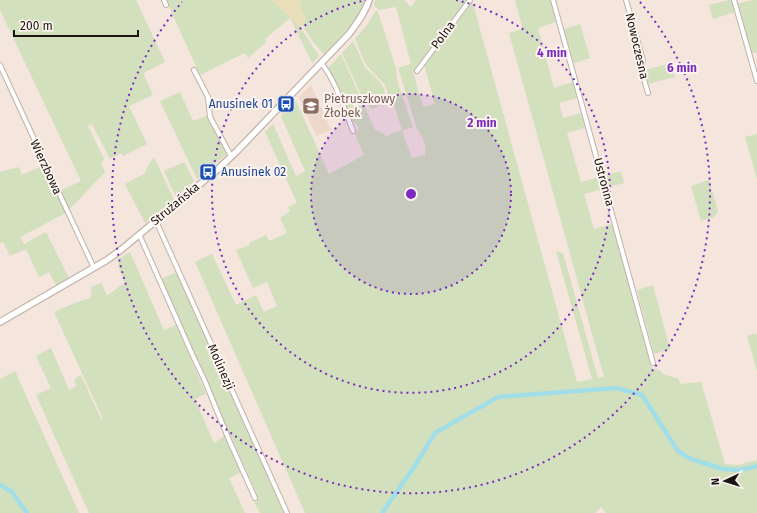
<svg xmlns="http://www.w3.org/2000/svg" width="757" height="513" viewBox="0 0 757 513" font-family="'Fira Sans',sans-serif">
<rect width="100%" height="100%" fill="#f4e5dd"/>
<!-- built -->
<path fill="#eed8cc" d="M311,85L331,130L316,136L299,97Z"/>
<!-- green -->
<path fill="#d2e0bd" d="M0,0H136L165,62L143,73L153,95L129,106L147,144L123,156L121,153L110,159L92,124L88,126L104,159L101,163L105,172L69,210L60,191L81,181L0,10Z
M166,0H272L300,27L319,56L312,63L290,18L265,39L266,42L248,58L245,53L200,75Z
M301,0H365C360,19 337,40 324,55L311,39L302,25L306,18L301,8Z
M375,0H404L411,7L416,0H469L413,72L423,107L435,104L424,64L471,0H472L577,382L592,379L556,251L563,253L598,378L604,377L509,33L523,29L515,0H550L556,22L538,28L554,88L573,82L577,98L559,103L563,118L581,113L585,128L567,133L581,182L596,178L598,174L603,192L599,190L584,194L594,229L612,224L652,368L659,370L663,374L679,379L680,384L701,382L725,464L738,465L757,460V513H606L601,507L595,513H305L195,262L212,254L236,305L256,295L264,312L277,306L267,282L253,288L236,250L250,245L249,243L266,235L269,241L287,233L280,218L290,211L288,207L297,203L265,132L273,124L296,176L305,171L281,116L296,101L329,174L364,155L355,134L357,132L359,128L353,121L351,120L327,69L341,54L375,130L381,132L386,136L402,130L391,96H389L384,84L367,66L364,61L355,39L367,25L376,10L378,12L396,68L397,80L413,127L402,131L412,158L425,155C427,147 423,135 417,129L398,68L411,64L396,7L379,10L374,5Z
M729,0H731L735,12L713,19L709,5Z
M752,0H757V52L751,54L737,4Z
M580,24L590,58L574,63L564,29Z
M353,41L365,67L377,79L383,86L387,101L379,103V106L372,109L363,99L342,53Z
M671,63L675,77L648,84L645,74L646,70Z
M180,92L193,121L208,115L228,153L197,179L160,101Z
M757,134V179L745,137Z
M154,157L174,200L145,223L125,184L144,174L149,164Z
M184,162L194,181L176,197L164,171Z
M44,165L66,213L20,237L24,244L46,232L69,278L56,285L49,272L39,277L26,249L10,256L3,242L0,243V172L19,167L22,175Z
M621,171L624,183L612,186L609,190L604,173L608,175Z
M709,180L718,211L714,217L701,221L691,186Z
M130,252L164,330L176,325L206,394L195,399L214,443L223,437L224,433L241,472L229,478L245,513H89L36,395L51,388L36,356L51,348L69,390L76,386L74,380L81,375L101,419H103L54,312L72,304L90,298L92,291L91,287L101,283L107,296L120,286L125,283L118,266L119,261L118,259Z
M177,272L285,513H260L254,502L259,499L161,279Z
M653,285L670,349L654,354L637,290Z
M756,333L757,336V371L747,336Z
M15,371L79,513H0V379Z"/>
<!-- sand -->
<path fill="#e9dfba" d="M272,0H301V8L306,18L300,27Z"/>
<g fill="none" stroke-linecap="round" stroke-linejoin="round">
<!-- canal -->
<path stroke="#a2dee8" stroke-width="4.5" d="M0,485L12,492L27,513
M382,513L416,464L435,433L498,397L616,388L642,395L678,451L691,459L723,469L738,470L750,468L757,466"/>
<defs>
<path id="street" d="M164,0L166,5
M553,0L653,363
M626,0L643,60V76L648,93
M734,0L757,81
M321,63C335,79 345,111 353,131
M0,65L59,193L94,268
M194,70L208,97L210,117L231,156
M417,71L470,0
M156,221L287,513
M139,234L193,356L204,379L229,440L255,498"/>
<path id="secondary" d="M0,322L107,260L122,249L217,170L237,151L349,34C357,23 365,13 369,0"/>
</defs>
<!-- street casing -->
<use href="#street" stroke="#c0b2aa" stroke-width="6"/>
<!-- secondary casing -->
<use href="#secondary" stroke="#c0b2aa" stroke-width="8"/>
<!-- street -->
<use href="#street" stroke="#fff" stroke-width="4"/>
<!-- secondary -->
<use href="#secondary" stroke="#fff" stroke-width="5.5"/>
</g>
<!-- distance rings -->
<circle cx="411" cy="194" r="100" fill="#7b2cbf" fill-opacity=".12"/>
<g fill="none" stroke="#7b2cbf" stroke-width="2" stroke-dasharray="2 4">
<circle cx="411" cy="194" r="100"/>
<path d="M456 0A199 199 0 1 1 366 0"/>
<path d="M640 2A299 299 0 1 1 182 2"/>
</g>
<!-- icons -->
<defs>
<symbol id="bus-square" viewBox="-11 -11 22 22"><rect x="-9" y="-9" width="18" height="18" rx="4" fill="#1a4fb4" stroke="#fdf4ef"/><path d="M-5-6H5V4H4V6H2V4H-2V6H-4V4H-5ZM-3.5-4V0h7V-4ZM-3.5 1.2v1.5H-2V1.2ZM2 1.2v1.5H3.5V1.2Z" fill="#fff"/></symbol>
<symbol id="school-square" viewBox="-11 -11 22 22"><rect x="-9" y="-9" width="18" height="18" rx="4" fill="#8d6e63" stroke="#fdf4ef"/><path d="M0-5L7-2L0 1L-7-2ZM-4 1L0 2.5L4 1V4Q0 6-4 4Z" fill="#fff"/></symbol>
</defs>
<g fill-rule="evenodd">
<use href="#bus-square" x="276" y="94" width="20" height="20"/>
<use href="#school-square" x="301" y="96" width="20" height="20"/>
<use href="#bus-square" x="198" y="162" width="20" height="20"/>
</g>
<g text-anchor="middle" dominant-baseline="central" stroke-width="4" stroke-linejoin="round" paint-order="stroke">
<!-- street labels -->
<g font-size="12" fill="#191411" stroke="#fdf4ef">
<text transform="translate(443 35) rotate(-53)">Polna</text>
<text transform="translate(637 46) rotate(77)">Nowoczesna</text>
<text transform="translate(46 167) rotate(65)">Wierzbowa</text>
<text transform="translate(604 182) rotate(75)">Ustronna</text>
<text transform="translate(175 204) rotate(-40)">Strużańska</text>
<text transform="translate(221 367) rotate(66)">Molinezji</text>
</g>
<!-- education labels -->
<g font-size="12" fill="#785e54" stroke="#fdf4ef" text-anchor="start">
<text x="324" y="99">Pietruszkowy<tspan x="324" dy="14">Żłobek</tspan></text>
</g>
<!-- transit labels -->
<g font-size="12" fill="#164399" stroke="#fdf4ef" text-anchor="end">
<text x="273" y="104">Anusinek 01</text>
<text x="221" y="172" text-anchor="start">Anusinek 02</text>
</g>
</g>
<circle cx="411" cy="194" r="6" fill="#7b2cbf" stroke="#fdf4ef" stroke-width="2"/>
<g font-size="12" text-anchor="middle" font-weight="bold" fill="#7b2cbf" stroke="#fdf4ef" stroke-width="4" stroke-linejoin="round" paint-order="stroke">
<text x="552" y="57">4 min</text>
<text x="682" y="72">6 min</text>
<text x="482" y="127">2 min</text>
</g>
<!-- north arrow -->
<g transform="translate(725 481) rotate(266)" stroke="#fdf4ef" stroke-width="3" paint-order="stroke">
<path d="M0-3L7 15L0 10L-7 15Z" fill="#191411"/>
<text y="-6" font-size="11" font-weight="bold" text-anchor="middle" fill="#191411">N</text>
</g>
<!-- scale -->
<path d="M14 30v6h124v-6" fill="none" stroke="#191411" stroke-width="2"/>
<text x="20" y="30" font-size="12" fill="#191411" stroke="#fdf4ef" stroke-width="3" paint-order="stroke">200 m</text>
</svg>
